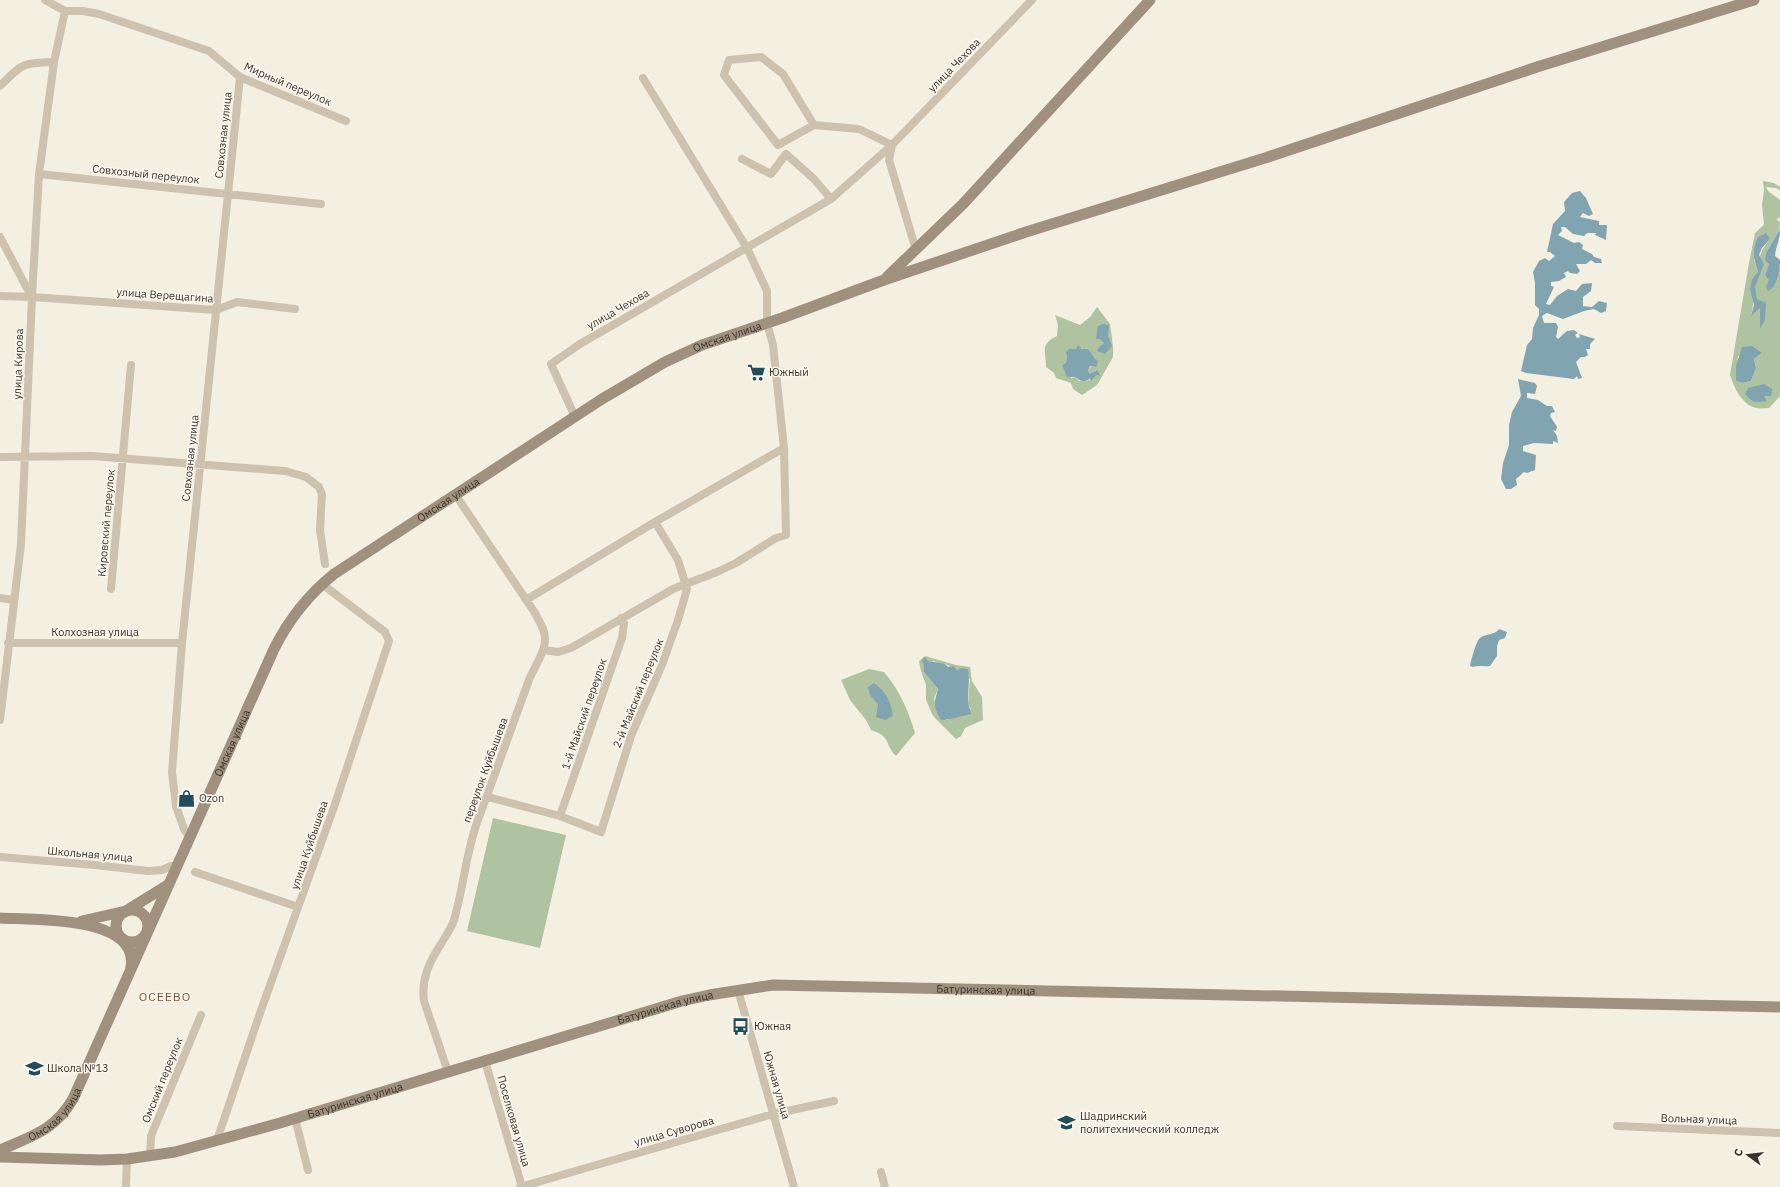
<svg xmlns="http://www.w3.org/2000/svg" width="1780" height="1187" viewBox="0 0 1780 1187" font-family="'IBM Plex Sans',sans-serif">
<rect width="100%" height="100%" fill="#f3efe1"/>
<!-- green -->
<path fill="#b0c3a1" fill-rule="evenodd" d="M1763,181L1774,183L1780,187V190L1776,188L1766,187L1768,191L1780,200V218L1776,219L1780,222L1779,230L1767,251L1769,264L1765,275L1777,280L1780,266V396L1769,408C1765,408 1760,409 1757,408C1742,406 1734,387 1730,375L1749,263L1755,233L1764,225L1762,205L1764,190ZM1765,234L1770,239C1759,252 1759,258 1758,274C1758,279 1756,282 1755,287C1754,297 1761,310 1765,320L1760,316V307L1751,315C1757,296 1747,288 1758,271L1754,260ZM1762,353L1754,359L1756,368L1751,381L1742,383L1736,381L1738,356Z
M1097,307L1110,324L1113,346V357L1097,385L1082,395L1073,389L1071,383L1056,378L1054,373L1046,367C1046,350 1039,345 1057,336L1058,325L1055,315L1080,325L1090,317ZM1078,346L1095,357L1096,367L1091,366L1088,371L1090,375L1096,370L1101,375H1097L1092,380L1079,381L1075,377L1071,378L1066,363L1067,355L1076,349Z
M925,656L956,665L970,667L972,681L982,697L983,720L965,728L961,736L956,739L933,716L926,700V685L921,671L919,661ZM934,661L939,664L944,663L970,679L968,704L971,709L961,716L952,717L947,720L938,714L934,698L938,689L924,672V666Z
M869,669L884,672C899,689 909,712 915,733L896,756C884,744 892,737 871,730L866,720L850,700L841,680Z
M493,818L566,835L540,948L467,931Z"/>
<!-- water -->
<path fill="#80a4b0" d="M1580,191L1586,198L1593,214L1589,216L1583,213L1580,217L1599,221V225H1607L1606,240L1595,235L1596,233H1587L1584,236L1573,234L1565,227H1561L1562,231L1558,235L1574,243L1579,242L1583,245L1582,249L1592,254L1594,257L1601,259L1602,263H1595L1591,260L1586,264H1576L1580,271L1577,274L1570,273L1568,271L1564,273L1566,277L1559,281L1551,282V286L1554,287L1546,304L1550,305L1557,296L1568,289L1576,291L1582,284L1592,283L1591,291L1583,297V306L1592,307L1599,301L1607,303L1606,311L1601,313L1594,309L1584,311L1563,319L1547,313L1542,316L1544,323H1556L1558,327L1556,337L1558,339L1567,331L1574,330L1578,333L1575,335L1577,338L1580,337L1579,334L1595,339L1590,344V349H1586L1588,355L1585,357H1581L1576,362L1582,378L1578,379L1577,376L1574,379L1526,373L1521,371L1527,345L1532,339L1533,328L1539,315V309L1535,305V283L1533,272L1539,261L1545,258L1549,261L1555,256L1550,252H1547L1553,224L1565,211L1564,202L1572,193Z
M1780,229C1780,241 1776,245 1775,256L1780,260C1780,270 1778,286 1768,291L1766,287L1769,280L1765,275L1769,264L1765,260L1767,251Z
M1766,233L1770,239L1762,248L1759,255L1764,264L1755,287L1757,299L1766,303L1765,320L1760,329V308L1751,316L1754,305L1750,289L1752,280L1758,271C1753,258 1752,250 1758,237Z
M1103,324L1109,325L1108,336L1112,346L1105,354L1097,351L1099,347L1104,343L1100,339H1096L1098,326Z
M1078,345L1082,349H1088L1098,362L1096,367L1090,366L1088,371L1090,374L1097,370L1101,376L1097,375L1091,381L1090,379C1084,382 1081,382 1075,377H1067L1062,365L1066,363L1067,355L1066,352L1069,349H1076Z
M1752,346L1762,353L1754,359L1756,368L1751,381L1742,383L1736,381V366L1742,347Z
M1518,379L1535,383L1537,386L1535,394L1527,393V398L1538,400L1547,406H1552L1555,412L1551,413L1550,416L1557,427L1556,431L1553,430L1557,436L1558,443L1553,441V444L1534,443L1523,446V451L1536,455L1535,470L1527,473L1524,472L1516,479L1517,485L1511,489H1506L1501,479L1503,463L1509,445V425L1512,412L1521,396Z
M1764,384L1772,389L1771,396H1764L1767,401C1757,403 1752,403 1745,394L1748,388Z
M1499,629L1507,632L1505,638L1499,640L1497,646V656L1490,666C1484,667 1480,665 1473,667L1470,666C1471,661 1476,641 1480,638C1486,633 1494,636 1499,629Z
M925,657L929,662C935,661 938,664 944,663L948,667L954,666L957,671L961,668L968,669C970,680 968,690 968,701C968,706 971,709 971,714C962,716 950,720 941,720C933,706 934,703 938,689L924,672V666L922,660Z
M874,683C886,692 891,701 893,716L885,720L876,717L878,704L870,695L868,687Z"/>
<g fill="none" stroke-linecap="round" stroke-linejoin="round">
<!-- street -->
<path stroke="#ccc2ad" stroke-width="8" d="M45,0L65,11H83L99,14L209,51L240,77L346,121
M0,86C23,63 22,63 54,62
M742,159L771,174L786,154L814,179L831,199
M39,174L321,204
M0,237L31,296
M916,250L889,160L892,145L1032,0
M0,296L32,297L216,310L237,302L295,309
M575,417L551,364L580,344L831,199L892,145L859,129L814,125L778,145L724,75L729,60L761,57L783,74L814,125
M0,457L92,456L285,471L306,477L319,487L322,494L320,530L325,564
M111,589L131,365
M0,598L14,600
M526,600L655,522L784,448
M8,643H182
M543,650L558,652L571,648L673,589L717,572L736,563L776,538L786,535L784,448L773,345L767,323V291L747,248L643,78
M0,720L21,544L32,297L39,174L54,62L65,11
M488,797L560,816L601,832L631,736L662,665L678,620L687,589L678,560L655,522
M560,816L622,638L624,623L621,618
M190,838L184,829L176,806L172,772L182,643L240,77
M0,857L95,865L148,871L162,870L171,866H177
M195,872L298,907
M738,990L794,1187
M485,1061L522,1187
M448,1072L424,1001C421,980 429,962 441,944C445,937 451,929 454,920C464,886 466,850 479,817C496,772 512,726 529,680C534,667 544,655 545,641C546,631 539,621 535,613L455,494
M295,1118L308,1170
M1617,1126L1780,1133
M217,1140L259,1016L334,807L389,641L385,632L322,584
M150,1156L151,1136L201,1015
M881,1172L885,1187
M126,1187L127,1159
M520,1187L773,1114L834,1101"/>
<!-- secondary -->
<g stroke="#a0917e" stroke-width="11">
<path d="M887,277L963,204L1150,0"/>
<circle cx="132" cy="926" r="16"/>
<path d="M0,918C31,920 140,915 131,967"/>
<path d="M82,921L126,911L168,885"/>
<path id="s1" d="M0,1150C32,1136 54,1131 73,1099L274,649C289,619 308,595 334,574L602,399L665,362L702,345L782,318L884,280L1026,232L1265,158L1540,66L1754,0"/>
<path id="s2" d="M0,1157L101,1160L127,1159L175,1152L280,1123L682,1001L709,995L773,985L1780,1007"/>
</g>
</g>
<!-- icons -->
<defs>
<symbol id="supermarket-bare" viewBox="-9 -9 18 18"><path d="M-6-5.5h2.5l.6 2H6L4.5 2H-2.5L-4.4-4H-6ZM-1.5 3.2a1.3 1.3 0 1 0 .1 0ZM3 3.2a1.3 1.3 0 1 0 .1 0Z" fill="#214c5c" stroke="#fbf7ee" stroke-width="2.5" paint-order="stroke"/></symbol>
<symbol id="shop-bare" viewBox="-9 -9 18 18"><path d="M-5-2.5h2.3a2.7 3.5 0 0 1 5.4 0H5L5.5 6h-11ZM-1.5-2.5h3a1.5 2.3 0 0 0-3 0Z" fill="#214c5c" stroke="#fbf7ee" stroke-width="2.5" paint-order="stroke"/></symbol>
<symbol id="bus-bare" viewBox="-9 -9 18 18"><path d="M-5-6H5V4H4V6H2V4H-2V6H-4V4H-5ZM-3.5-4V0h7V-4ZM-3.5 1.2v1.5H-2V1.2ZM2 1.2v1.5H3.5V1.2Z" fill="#214c5c" stroke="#fbf7ee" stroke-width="2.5" paint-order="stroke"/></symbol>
<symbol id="school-bare" viewBox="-9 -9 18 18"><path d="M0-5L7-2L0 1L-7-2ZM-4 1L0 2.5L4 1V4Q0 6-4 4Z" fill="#214c5c" stroke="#fbf7ee" stroke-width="2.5" paint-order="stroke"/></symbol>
<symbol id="university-bare" viewBox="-9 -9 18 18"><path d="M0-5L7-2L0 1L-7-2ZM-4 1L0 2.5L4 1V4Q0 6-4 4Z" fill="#214c5c" stroke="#fbf7ee" stroke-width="2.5" paint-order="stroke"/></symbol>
</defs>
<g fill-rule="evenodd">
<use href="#supermarket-bare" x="744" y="360" width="25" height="25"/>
<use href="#shop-bare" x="174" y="786" width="25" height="25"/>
<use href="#bus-bare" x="728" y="1014" width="25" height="25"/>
<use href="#school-bare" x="22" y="1056" width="25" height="25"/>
<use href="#university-bare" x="1054" y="1110" width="25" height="25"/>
</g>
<g text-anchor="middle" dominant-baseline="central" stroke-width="3" stroke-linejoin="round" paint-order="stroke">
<!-- street labels -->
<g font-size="11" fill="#3a332b" stroke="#fbf7ee">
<text transform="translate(954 65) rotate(-46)">улица Чехова</text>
<text transform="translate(288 84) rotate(23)">Мирный переулок</text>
<text transform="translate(223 135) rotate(-84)">Совхозная улица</text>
<text transform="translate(146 174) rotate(6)">Совхозный переулок</text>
<text transform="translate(165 295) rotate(4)">улица Верещагина</text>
<text transform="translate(618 309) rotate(-30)">улица Чехова</text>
<text stroke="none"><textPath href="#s1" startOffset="1141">Омская улица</textPath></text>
<text transform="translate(18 364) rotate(-88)">улица Кирова</text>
<text transform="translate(190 458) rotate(-84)">Совхозная улица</text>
<text stroke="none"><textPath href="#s1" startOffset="817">Омская улица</textPath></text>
<text transform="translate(106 523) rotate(-85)">Кировский переулок</text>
<text x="95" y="632">Колхозная улица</text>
<text transform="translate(638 693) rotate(-68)">2-й Майский переулок</text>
<text transform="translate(584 714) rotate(-71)">1-й Майский переулок</text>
<text stroke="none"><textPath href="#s1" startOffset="481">Омская улица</textPath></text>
<text transform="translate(485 770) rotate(-70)">переулок Куйбышева</text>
<text transform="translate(309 845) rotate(-71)">улица Куйбышева</text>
<text transform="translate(90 854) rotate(5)">Школьная улица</text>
<text stroke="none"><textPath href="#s2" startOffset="1010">Батуринская улица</textPath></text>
<text stroke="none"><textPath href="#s2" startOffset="687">Батуринская улица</textPath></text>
<text transform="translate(162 1080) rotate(-68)">Омский переулок</text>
<text transform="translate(777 1085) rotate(74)">Южная улица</text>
<text stroke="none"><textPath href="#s2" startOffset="363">Батуринская улица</textPath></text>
<text stroke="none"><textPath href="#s1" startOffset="67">Омская улица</textPath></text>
<text transform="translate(1699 1119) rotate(2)">Вольная улица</text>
<text transform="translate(514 1121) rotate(74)">Поселковая улица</text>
<text transform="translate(674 1131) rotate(-16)">улица Суворова</text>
</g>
<!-- poi labels -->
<g font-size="11" fill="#3a332b" stroke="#fbf7ee" text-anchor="start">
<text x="769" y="372">Южный</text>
<text x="199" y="798">Ozon</text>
<text x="754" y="1026">Южная</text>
<text x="47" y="1068">Школа №13</text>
<text x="1080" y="1116">Шадринский<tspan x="1080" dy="13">политехнический колледж</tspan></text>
</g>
<!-- neighbourhood labels -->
<g font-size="12" letter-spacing="1" fill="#895225" stroke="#fbf7ee">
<text x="165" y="996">ОСЕЕВО</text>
</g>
</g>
<!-- north arrow -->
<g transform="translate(1748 1155) rotate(285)" stroke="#fbf7ee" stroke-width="3" paint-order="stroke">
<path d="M0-3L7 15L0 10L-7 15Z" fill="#3a332b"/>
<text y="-6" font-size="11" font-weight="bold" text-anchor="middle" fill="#3a332b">С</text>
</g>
</svg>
